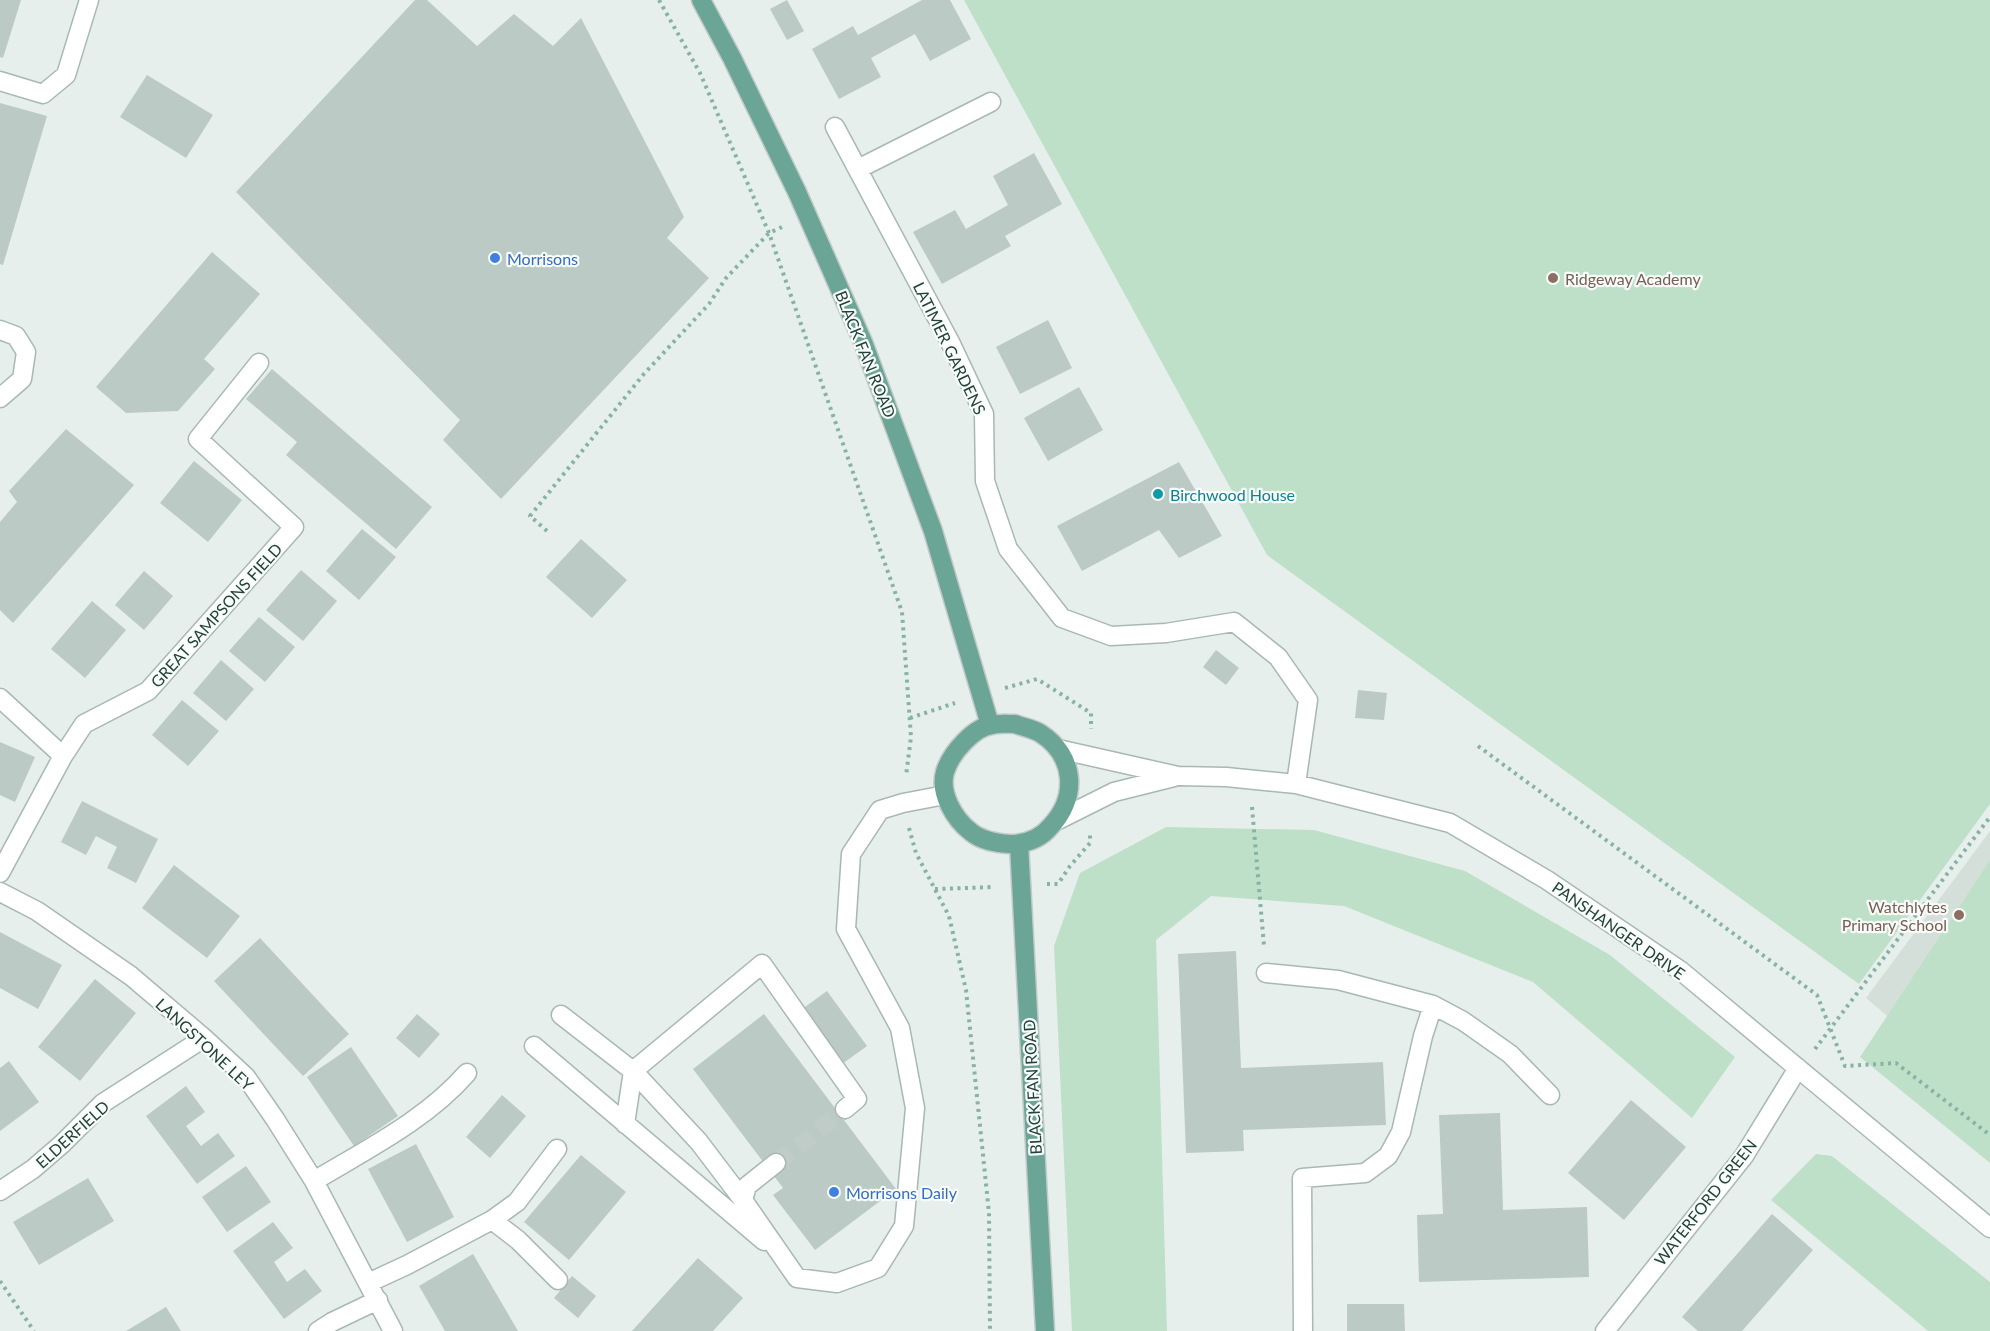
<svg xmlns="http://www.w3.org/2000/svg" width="1990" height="1331" viewBox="0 0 1990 1331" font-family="Lato,sans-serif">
<rect width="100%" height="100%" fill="#e6efeb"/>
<!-- built -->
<path fill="#d4dfda" d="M1990,831V1102L1866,998Z"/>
<!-- green -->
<path fill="#bfe0c8" d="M964,0H1990V804L1859,984L1267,555Z
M1166,827L1314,830L1465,871L1610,955L1735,1057L1692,1118L1533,982L1344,906L1211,896L1156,940L1167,1331H1072L1054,946L1080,873Z
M1990,860V1163L1860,1057Z
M1816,1154L1832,1156L1990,1282V1331H1928L1771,1200Z"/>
<!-- building -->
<path fill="#bbcac4" d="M0,0H21L3,58L0,57Z
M415,0H427L477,46L514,14L553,46L581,18L684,217L667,238L709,278L501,499L443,440L460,420L236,192Z
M787,0L804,31L787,40L770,9Z
M922,0H950L971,39L930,61L915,34L871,58L881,77L839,99L812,49L853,26L858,35Z
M147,75L213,115L186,158L120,117Z
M0,103L47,116L3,265L0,264Z
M1034,153L1062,204L1005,236L1011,246L942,284L913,232L955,210L966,229L1008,205L993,176Z
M212,252L260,294L204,359L215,369L178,411L126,413L96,387Z
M1048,320L1072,368L1020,394L996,347Z
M272,369L432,507L396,549L286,455L297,442L246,399Z
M1079,387L1103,430L1048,461L1024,418Z
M66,429L134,485L13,623L0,610V522L17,502L9,491Z
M194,461L242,500L208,542L160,503Z
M1179,462L1222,536L1179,558L1159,530L1082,571L1057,526Z
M362,529L396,557L359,600L326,571Z
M581,539L627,580L592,618L546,577Z
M301,570L337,601L303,641L266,610Z
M144,571L173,596L144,630L115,605Z
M92,601L126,630L85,678L51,649Z
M259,617L295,647L265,682L229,651Z
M1216,650L1239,668L1226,685L1203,667Z
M221,660L254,689L226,721L193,693Z
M1358,690L1387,693L1384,720L1355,718Z
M182,700L219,731L188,766L152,735Z
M0,742L35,757L15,802L0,795Z
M82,801L158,839L136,883L107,868L117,847L96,836L86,855L61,842Z
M174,865L240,916L207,958L142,908Z
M0,932L62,965L38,1009L0,988Z
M260,938L349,1034L303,1076L214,981Z
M1236,951L1241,1068L1383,1062L1386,1125L1243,1130L1244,1151L1186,1153L1178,954Z
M95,979L136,1013L80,1081L38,1047Z
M827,991L867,1046L838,1067L798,1012Z
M417,1014L440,1034L419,1058L396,1038Z
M764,1014L896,1189L815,1250L773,1195L783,1188L693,1069Z
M351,1047L398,1116L354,1146L307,1077Z
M9,1061L39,1102L0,1131V1068Z
M186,1086L205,1112L186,1126L201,1146L218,1133L235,1156L197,1184L146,1116Z
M502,1095L526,1116L490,1158L466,1137Z
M1631,1100L1686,1147L1624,1220L1568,1173Z
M1500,1113L1503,1210L1587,1207L1589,1277L1419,1282L1417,1215L1443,1214L1439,1115Z
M416,1144L454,1217L407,1242L368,1169Z
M581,1155L626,1192L569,1260L524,1222Z
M246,1166L271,1202L227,1232L202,1197Z
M88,1178L114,1221L39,1265L13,1222Z
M1772,1214L1813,1250L1742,1331H1698L1682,1317Z
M273,1222L293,1248L274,1262L287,1282L305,1269L322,1291L284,1319L233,1251Z
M473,1254L518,1331H445L419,1286Z
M698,1258L743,1298L713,1331H632Z
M572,1276L596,1296L578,1318L554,1298Z
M1347,1304H1404L1405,1331H1347Z
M166,1307L181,1331H126Z"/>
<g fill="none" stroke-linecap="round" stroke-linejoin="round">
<!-- minor-tunnel -->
<path stroke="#bfccc8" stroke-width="18" stroke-dasharray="18 9" stroke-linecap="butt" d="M776,1163L845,1109"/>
<defs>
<path id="minor" d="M0,81L43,94L66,75L89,0
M835,127L951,344L984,414L985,481L1008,549L1062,618L1111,636L1166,633L1234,622L1278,657L1308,700L1296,784
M858,169L991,102
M0,330L16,336L26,352L22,379L0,398
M0,698L63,756
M1058,749L1178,776L1226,777L1296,784L1450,823L1547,880L1681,971L1990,1228
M1058,820L1114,792L1174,777
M0,873L63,756L84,724L148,691L294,527L198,439L259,363
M0,892L37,911L131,976L204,1038L246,1077L275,1119L314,1181L393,1331
M1266,973L1338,980L1433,1005L1463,1021L1510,1054L1550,1095
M561,1015L633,1071L699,1142L743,1200L797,1278L837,1283L878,1268L904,1226L915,1108L900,1028L846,929L851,854L880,810L903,803L945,795
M534,1046L764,1241
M625,1124L633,1071L762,964L857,1099L845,1109
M314,1181C367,1149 426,1120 467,1073
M0,1191L33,1169L62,1144L103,1103L204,1038
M743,1200L747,1186L776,1163
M492,1220L518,1240L558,1280
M368,1283L407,1265L492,1220L517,1202L557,1149
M318,1331L332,1322L378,1300
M1303,1331L1302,1178L1365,1173L1388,1156L1401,1132L1423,1036L1433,1005
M1605,1331L1744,1156L1798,1068"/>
<path id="major" d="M701,0L732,58L797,192L863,342L933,531L990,725
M1015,724C1023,727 1033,729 1040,733C1076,756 1078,798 1050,827C1040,839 1025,844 1009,844C996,843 982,841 971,832C954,819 939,793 945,772C949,759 956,750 965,741C971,735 982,726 992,725C999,723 1007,724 1015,724Z
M1019,844L1045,1331"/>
</defs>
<!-- minor casing -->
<use href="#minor" stroke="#a8b8b2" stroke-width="21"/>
<!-- major casing -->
<use href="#major" stroke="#c2cac8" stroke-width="21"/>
<!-- path -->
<path stroke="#86b3a5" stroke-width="4" stroke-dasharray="3 4.5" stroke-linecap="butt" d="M659,0L700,73L769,233L902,612L911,737L906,776
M547,531L530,516L643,375L709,304L726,278L769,233L782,227
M1005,688L1037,679L1091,713V729
M910,718L955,703
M1478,746L1817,995L1845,1066L1896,1063L1990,1135
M1252,807L1264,946
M909,828L916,853L949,916L966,990L989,1213L990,1331
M1047,884H1058L1070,866L1090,843V835
M935,889L994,887
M1815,1049L1990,817
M0,1281L34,1331"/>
<!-- minor -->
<use href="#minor" stroke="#fff" stroke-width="18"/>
<!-- major -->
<use href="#major" stroke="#6aa596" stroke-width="18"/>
</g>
<!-- markers -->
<g fill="#3f7fe0" stroke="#f7fbf9" stroke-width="2">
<circle cx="495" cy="258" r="6"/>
<circle cx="834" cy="1192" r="6"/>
</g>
<g fill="#8d6e63" stroke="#f7fbf9" stroke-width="2">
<circle cx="1553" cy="278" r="6"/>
<circle cx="1959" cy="915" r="6"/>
</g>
<circle fill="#0f9aa8" stroke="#f7fbf9" stroke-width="2" cx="1158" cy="494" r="6"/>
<g text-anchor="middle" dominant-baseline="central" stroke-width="4.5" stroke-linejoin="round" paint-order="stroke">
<!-- shop labels -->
<g font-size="16" fill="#366cbe" stroke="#f7fbf9" text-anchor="start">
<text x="507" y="258">Morrisons</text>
<text x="846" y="1192">Morrisons Daily</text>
</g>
<!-- education labels -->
<g font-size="16" fill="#785e54" stroke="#f7fbf9" text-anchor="start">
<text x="1565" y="278">Ridgeway Academy</text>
<text x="1947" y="906" text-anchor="end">Watchlytes<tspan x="1947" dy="18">Primary School</tspan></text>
</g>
<!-- street labels -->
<g font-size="16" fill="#24423a" stroke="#f7fbf9">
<text transform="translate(950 348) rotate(64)">LATIMER GARDENS</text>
<text transform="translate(866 354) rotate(68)">BLACK FAN ROAD</text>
<text transform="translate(216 615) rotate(-48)">GREAT SAMPSONS FIELD</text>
<text transform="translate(1619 930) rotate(35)">PANSHANGER DRIVE</text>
<text transform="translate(205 1044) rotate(43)">LANGSTONE LEY</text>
<text transform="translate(1032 1087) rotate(-93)">BLACK FAN ROAD</text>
<text transform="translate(72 1134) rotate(-42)">ELDERFIELD</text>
<text transform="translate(1705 1202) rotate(-52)">WATERFORD GREEN</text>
</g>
<!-- culture labels -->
<g font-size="16" fill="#0d838f" stroke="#f7fbf9" text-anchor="start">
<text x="1170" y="494">Birchwood House</text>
</g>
</g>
</svg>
